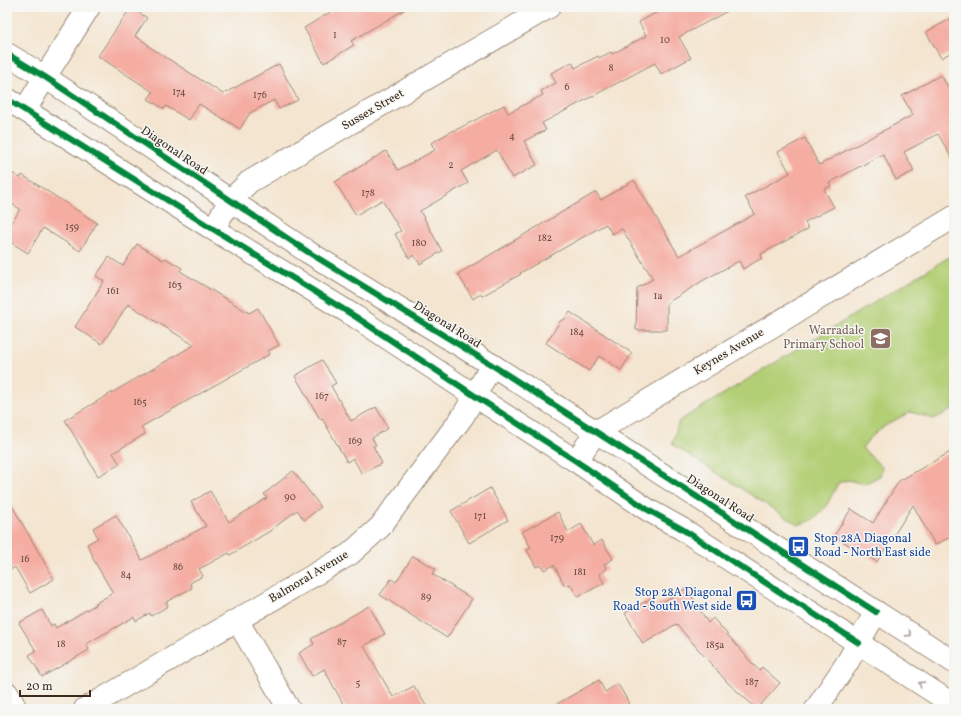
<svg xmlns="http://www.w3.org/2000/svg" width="961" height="716" viewBox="0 0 961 716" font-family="Vollkorn,serif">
<rect width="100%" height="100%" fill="#f6f6f2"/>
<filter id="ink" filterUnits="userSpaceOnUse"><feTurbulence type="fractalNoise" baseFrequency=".025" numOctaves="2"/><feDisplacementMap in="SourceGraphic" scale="8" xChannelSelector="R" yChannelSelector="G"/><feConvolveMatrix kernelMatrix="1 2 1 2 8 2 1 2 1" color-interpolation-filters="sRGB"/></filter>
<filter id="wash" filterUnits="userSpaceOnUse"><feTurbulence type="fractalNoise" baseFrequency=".012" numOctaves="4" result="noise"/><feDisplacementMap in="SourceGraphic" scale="16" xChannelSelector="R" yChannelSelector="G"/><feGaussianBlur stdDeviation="0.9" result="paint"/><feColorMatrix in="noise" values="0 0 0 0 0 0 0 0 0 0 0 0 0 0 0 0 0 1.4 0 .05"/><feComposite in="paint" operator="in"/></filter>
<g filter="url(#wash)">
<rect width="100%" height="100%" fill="#f4e5d0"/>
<!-- green -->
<path fill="#b3cf76" stroke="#777c4a" d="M954,254V409L934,419L911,412C892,421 875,430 862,448L882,467L880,476L864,484L848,480L838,483L826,507L813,520L798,525L672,444L679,421Z"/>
<g id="blocks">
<!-- building -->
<path fill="#f5aca1" d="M131,7L147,18L135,36L149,45L148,46L223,94L279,64L298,100L279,109L274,100L250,113L240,129L199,104L189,120L166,106L164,109L148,99L153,92L98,56Z
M339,7H409L351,41L354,45L324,63L304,28Z
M667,7H735L679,37L691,58L661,74L655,63L542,123L546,130L524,141L537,165L512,178L497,150L461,171L468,183L420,211L442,251L420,264L414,255L409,258L395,234L401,231L382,200L356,215L335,182L386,151L398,170L435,150L431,143L454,130V131L504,105L508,113L543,95L541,91L556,83L551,73L572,62L575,68L598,56L599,58L611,52L612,54L646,36L639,22Z
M954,17V51L941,58L926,32Z
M941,75L954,98V162L938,134L904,152L914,171L896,180L883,154L829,183L831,186L824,189L834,207L805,222L808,229L761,254L762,258L743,269L739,261L704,280L667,303V330H636L637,288L653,279L622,229L612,234L606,224L520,273L521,274L482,296L480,294L473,299L458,274L596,192L601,200L634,180L679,256L755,214L745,197L790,173L778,152L805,138L819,165L913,115L902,96Z
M7,170L20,178L22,175L97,223L80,251L43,228L28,253L7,240V231L20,209L7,201Z
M137,244L163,260L165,258L182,268L180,271L249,313L258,308L279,345L268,351L270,354L141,427L145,434L113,453L120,464L98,476L65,420L194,345L128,304L102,344L75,327L104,281L96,276L109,257L123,266Z
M570,312L632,353L621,370L599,356L589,371L546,343L561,320H564Z
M322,360L336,383L331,386L351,421L376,407L388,428L372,438L376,445L373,446L382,463L362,474L353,458L347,462L322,418L320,419L295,376Z
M954,450V535L935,545L913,505L877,562L834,536L851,509L873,523L899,481Z
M293,471L321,507L304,520L297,510L270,531L230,555L229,553L199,569L203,576L190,583L192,588L166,602L168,606L151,616L150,613L136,621L134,617L86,644L89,650L42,677L29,655L36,651L19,623L42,610L51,626L54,624L56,628L95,605L94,604L113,593L92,557L93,556L87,544L98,538L93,528L116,515L142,560L206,526L191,502L210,491L229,522L267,498L264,494Z
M490,488L508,520L469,543L451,511Z
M7,497L54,579L30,593L15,567L7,572Z
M558,512L568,532L581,524L593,545L602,540L613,559L604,564L607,569L599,574L604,583L578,597L570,584L565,586L554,565L544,570L541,565L536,567L527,550L531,548L522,532Z
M413,556L436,569L432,574L472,599L447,638L380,595L391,579L396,582Z
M687,588L708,623L713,618L759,671L762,667L780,683L757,709L728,683L676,624L643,644L625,613L650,599L654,607Z
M369,606L385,634L364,646L393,697L414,686L428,709H346L324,669L312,676L299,653L314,644L311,639Z
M599,680L605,692L618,684L629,703L619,709H548Z"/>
</g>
</g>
<g filter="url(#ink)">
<use href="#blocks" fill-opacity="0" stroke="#988877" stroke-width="1"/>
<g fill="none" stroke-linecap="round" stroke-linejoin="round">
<defs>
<path id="minor" d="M25,110L45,77L89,7
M213,229L230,201L249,182L549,7
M576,461L596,432L954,217
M237,620L289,709
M7,693L16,709
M85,709L350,554L380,527L463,416L492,365
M816,709L847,663L876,612"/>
<path id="major" d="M7,54L45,77L308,252L492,365L954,662
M7,99L213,229L356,317L475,396L576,461L648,510L682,529L954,705"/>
</defs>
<!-- minor casing -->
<use href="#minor" stroke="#988877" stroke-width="24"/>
<!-- major casing -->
<use href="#major" stroke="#988877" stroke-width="24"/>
<!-- minor -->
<use href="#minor" stroke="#fff" stroke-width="22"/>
<!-- major -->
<use href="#major" stroke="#fff" stroke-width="22"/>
<defs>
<path id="cycleway" d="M7,54L45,77L308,252L492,365L876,612
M7,99L213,229L356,317L475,396L576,461L648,510L682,529L859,643"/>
</defs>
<!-- cycleway casing -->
<use href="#cycleway" stroke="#f6f6f2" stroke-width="8"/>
<!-- cycleway -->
<use href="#cycleway" stroke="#00873e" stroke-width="6"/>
</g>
<!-- one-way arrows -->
<defs><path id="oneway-chevron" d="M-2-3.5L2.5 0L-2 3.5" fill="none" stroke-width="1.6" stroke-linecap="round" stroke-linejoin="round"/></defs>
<g stroke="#a79f9a">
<use href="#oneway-chevron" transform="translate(909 634) rotate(33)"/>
<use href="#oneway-chevron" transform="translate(921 684) rotate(-147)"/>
</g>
</g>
<!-- icons -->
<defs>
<symbol id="school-square" viewBox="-11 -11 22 22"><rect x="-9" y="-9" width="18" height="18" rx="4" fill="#8d6e63" stroke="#f6f6f2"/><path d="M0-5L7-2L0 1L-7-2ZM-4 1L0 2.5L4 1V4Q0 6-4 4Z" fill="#fff"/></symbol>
<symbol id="bus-square" viewBox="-11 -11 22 22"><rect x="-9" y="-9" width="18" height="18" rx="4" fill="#1a4fb4" stroke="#f6f6f2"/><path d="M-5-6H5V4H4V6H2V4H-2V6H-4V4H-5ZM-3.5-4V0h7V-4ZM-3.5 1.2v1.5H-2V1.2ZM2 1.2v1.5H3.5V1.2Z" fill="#fff"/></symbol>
</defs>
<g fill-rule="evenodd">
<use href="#school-square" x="868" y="326" width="25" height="25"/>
<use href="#bus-square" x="786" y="534" width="25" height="25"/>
<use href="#bus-square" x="734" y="588" width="25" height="25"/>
</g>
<g text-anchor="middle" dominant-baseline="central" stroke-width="3" stroke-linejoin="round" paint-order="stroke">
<!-- number labels -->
<g font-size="10" fill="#6a4a3f">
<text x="335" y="35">1</text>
<text x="665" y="40">10</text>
<text x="611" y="68">8</text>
<text x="567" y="87">6</text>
<text x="179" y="92">174</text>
<text x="260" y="95">176</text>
<text x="512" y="136">4</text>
<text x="451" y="165">2</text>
<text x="368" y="193">178</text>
<text x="72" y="227">159</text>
<text x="545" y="238">182</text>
<text x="419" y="243">180</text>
<text x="175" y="285">163</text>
<text x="113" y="291">161</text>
<text x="658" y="296">1a</text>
<text x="577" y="332">184</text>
<text x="322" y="396">167</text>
<text x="140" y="402">165</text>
<text x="355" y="441">169</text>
<text x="290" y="497">90</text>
<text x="480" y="516">171</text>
<text x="557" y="538">179</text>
<text x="25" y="559">16</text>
<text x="178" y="567">86</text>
<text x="580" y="572">181</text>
<text x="126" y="575">84</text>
<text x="426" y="597">89</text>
<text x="342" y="642">87</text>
<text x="61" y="644">18</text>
<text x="715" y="645">185a</text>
<text x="752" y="682">187</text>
<text x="358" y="683">5</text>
</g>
<!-- street labels -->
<g font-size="12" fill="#3b2a1e" stroke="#f6f6f2">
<text transform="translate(373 110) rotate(-30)">Sussex Street</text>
<text transform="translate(174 151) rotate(34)">Diagonal Road</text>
<text transform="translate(447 325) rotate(32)">Diagonal Road</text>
<text transform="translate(729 352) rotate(-31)">Keynes Avenue</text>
<text transform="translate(720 499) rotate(33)">Diagonal Road</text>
<text transform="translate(309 577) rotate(-31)">Balmoral Avenue</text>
</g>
<!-- education labels -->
<g font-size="12" fill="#785e54" stroke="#f6f6f2" text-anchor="end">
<text x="864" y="331">Warradale<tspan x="864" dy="14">Primary School</tspan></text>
</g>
<!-- transit labels -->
<g font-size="12" fill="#164399" stroke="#f6f6f2" text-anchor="start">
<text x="814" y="539">Stop 28A Diagonal<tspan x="814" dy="14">Road - North East side</tspan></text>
<text x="732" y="593" text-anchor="end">Stop 28A Diagonal<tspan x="732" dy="14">Road - South West side</tspan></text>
</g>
</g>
<!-- margin -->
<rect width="961" height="716" fill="none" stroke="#f6f6f2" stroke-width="24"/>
<!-- scale -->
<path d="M20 690v6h70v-6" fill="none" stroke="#3b2a1e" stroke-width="2"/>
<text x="26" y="690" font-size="12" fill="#3b2a1e" stroke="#f6f6f2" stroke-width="3" paint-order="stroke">20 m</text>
</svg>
